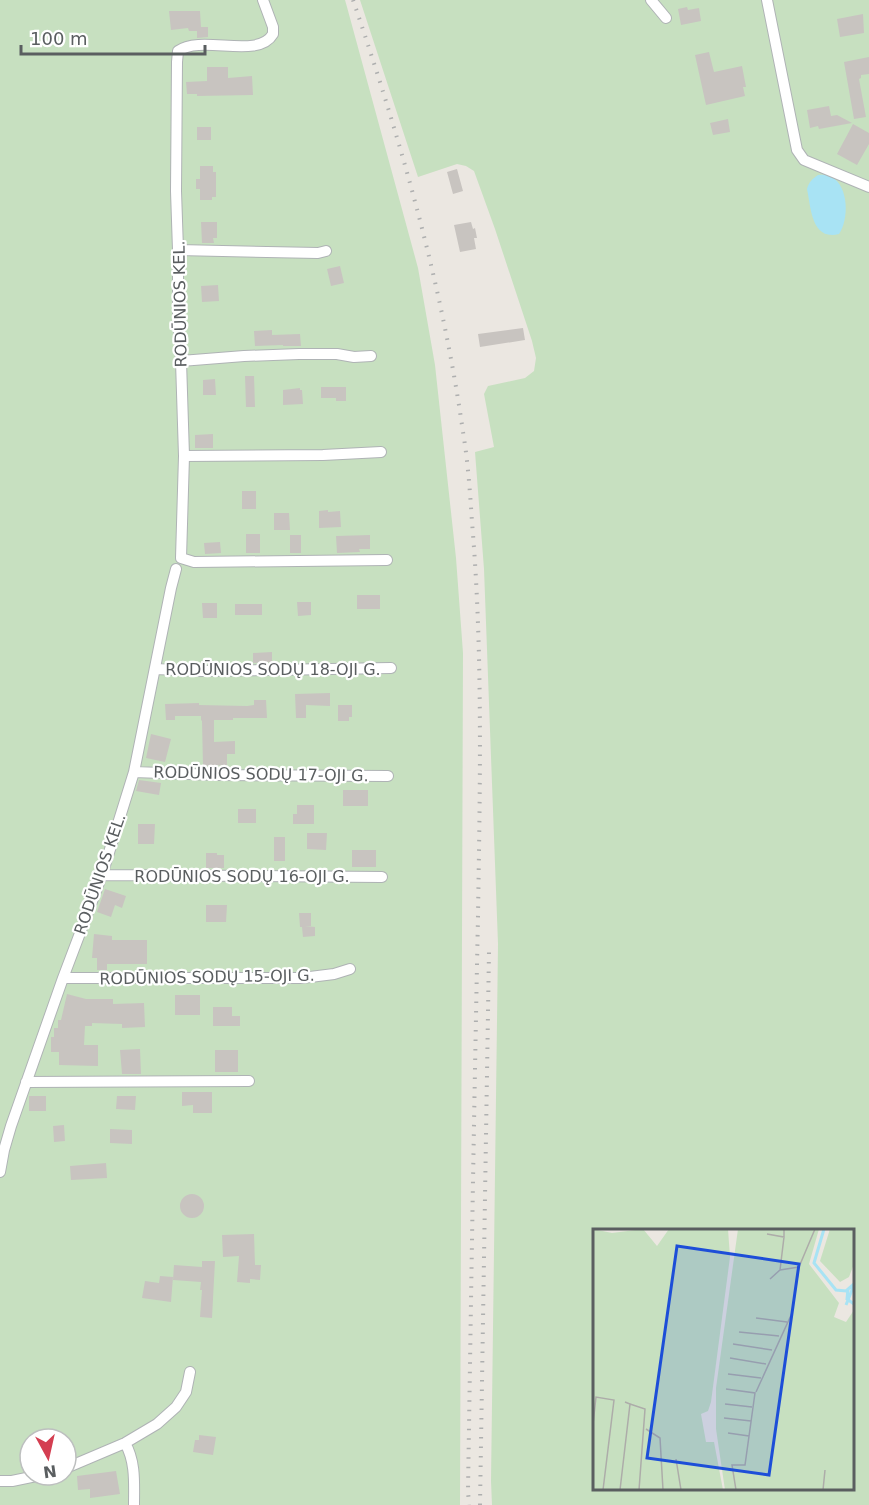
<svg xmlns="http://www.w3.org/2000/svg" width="869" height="1505" viewBox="0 0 869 1505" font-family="'DejaVu Sans',sans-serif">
<rect width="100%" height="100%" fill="#ebe7e1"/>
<!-- green -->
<path fill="#c7e0c0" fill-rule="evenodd" d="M0,0H345L347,7L418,268L435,365L456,558L463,653L460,1505H0ZM30,1439H66V1475H30Z
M360,0H869V1505H492L491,1481L498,944L484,569L475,452L494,447L484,394L488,386L525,378L534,371L536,358L532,341L495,229L474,171L466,166L457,164L418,177ZM594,1230H852V1488H594Z"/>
<!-- water -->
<path fill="#a8e3f4" d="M818,175C823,175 828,174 832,177C849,187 849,220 839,234C811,241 811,207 807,189C809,182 812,179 818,175Z"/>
<!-- building -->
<path fill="#c8c4c0" d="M687,7L688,10L699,8L701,21L681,25L678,9Z
M169,11H200L201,27H208V37L197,38V31H189L188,28L171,30Z
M863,14L864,33L840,37L837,19Z
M709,52L714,72L742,66L746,87H743L745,96L706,105L695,55Z
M869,57V74L861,75V78L859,79L866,117L854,119L844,62Z
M207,67H228V78L252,76L253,95L197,96V94H187L186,82L207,81Z
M829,106L831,116L837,115L852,123L819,129L818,126L810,128L807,110Z
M728,119L730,132L713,135L710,123Z
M853,124L869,133V144L857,165L837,154Z
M197,127H211V140H197Z
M200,166H213V172H216V197H212V200H200V189H196V179H200Z
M457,169L463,191L453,194L447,172Z
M201,222H217V238H213L214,243H202Z
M471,222L473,229L475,228L477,238H474L476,249L460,252L454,225Z
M340,266L344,283L331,286L327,269Z
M218,285L219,301L202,302L201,286Z
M523,328L525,340L480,347L478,334Z
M272,330V335L300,334L301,346H283V345L255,346L254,331Z
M245,376H254L255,407H246Z
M215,379L216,395H203V380Z
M321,387H346V401H336V398H321Z
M300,388V390H302L303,404L283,405V390Z
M213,434V448H195V435Z
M242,491H256V509H242Z
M328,510V512L340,511L341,527L319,528V511Z
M274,513H289L290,530H274Z
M246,534H260V553H246Z
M290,535H301V553H290Z
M370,535V549H359L360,552L337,553L336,536Z
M220,542L221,553L205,554L204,543Z
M357,595H380V609H357Z
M297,602H311V615L298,616Z
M202,603H217V618H203Z
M235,604H262V615H235Z
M272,652V662L253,663V653Z
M330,693V706L306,705V718H296L295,694Z
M254,700H266L267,718H233V720H214V742L235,741V754H227V765L203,766L202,721L201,720V716H175V720H166L165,704L199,703V705L247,706L254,705Z
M338,705H352V717H349V721H338Z
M151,734L171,739L165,762L146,758Z
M139,780L161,783L159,795L136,791Z
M343,790H368V806H343Z
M297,805H314V824H293V814H297Z
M238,809H256V823H238Z
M138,824H155L154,844H138Z
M307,833H327L326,850L307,849Z
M274,837H285V861H274Z
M352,850H376V867H352Z
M206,853H217V855H224V868H206Z
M105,889L126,896L122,908L115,905L111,917L97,912Z
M206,905H227L226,922H206Z
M299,913H311V926H305L315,927V936L303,937L302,927H300Z
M94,934L112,936V940H147V964H107V970H97V958H92Z
M67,994L86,999H113V1004L144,1003L145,1027L122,1028V1024L92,1023V1026H85L84,1045H98V1066L59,1065V1052H51V1037H54V1028H58V1020H61Z
M175,995H200V1015H175Z
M213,1007H232V1016H240V1026H213Z
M140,1049L141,1074H122L120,1050Z
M215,1050H238V1072H215Z
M182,1092H212V1113H193V1105L182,1106Z
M29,1096H46V1111H29Z
M117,1096H136L135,1110L116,1109Z
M64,1125L65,1141L54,1142L53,1126Z
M110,1129L132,1130V1144L110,1143Z
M106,1163L107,1178L71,1180L70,1166Z
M180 1206a12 12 0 1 1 24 0a12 12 0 1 1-24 0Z
M254,1234L255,1265H261L260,1280L250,1279V1283L237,1282L239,1256L223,1257L222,1235Z
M202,1261H215L212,1318L200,1317L202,1290H200L201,1282L173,1280L174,1265L202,1267Z
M160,1276L173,1277L171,1302L142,1298L145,1281L159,1283Z
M199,1435L216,1437L213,1455L193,1452L195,1440H199Z
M116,1471L120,1494L90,1498V1489L78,1490L77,1476Z"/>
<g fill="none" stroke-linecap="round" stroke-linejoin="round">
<defs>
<path id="street" d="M263,0L273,27V34C258,60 202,34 178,51L177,62L176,191L178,250V311L181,361L184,456L181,558L194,562L387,560
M651,0L666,18
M767,0L797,150L804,160L869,187
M178,250L318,253L326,251
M181,361L244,356L299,354H337L354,357L371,356
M184,456L323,455L381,452
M155,669L202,671L391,668
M134,772L217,775L388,776
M102,875L382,877
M63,978H302L334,974L350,969
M26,1082L249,1081
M0,1172L4,1150L11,1126L63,978L102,875L134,772L171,588L176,569
M125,1443C136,1462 134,1484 134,1505
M66,1468L125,1443L157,1424L176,1407L186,1392L190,1372
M0,1481H12L41,1475"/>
</defs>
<!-- street casing -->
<use href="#street" stroke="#afb3b5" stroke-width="12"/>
<!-- street -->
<use href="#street" stroke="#fff" stroke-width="10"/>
<!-- rail -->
<path stroke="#aeafaf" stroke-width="4" stroke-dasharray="1.5 8" stroke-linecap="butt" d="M353,0C401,141 442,284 463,432C468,462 470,492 472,522C483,653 480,785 478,916C474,1108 471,1299 468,1491L469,1505
M480,1505L489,951"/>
</g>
<g text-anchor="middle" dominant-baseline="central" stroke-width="4.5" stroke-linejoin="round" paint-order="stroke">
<!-- street labels -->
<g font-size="16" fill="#5a5e60" stroke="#fff">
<text transform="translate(180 304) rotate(-91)">RODŪNIOS KEL.</text>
<text x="273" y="669">RODŪNIOS SODŲ 18-OJI G.</text>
<text transform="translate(261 774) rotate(1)">RODŪNIOS SODŲ 17-OJI G.</text>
<text transform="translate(100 874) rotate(-71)">RODŪNIOS KEL.</text>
<text x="242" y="876">RODŪNIOS SODŲ 16-OJI G.</text>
<text transform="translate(207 977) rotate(-1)">RODŪNIOS SODŲ 15-OJI G.</text>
</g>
</g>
<!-- overview -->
<g transform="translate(593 1229)">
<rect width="261" height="261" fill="#ebe7e1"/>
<path d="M0,0L19,4L50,0L64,17L76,0H135L137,28L118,173L115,182L108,185L113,213H121L130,261H0ZM145,0H226L216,35L246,74L241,88L253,93L261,81V261H132L123,200V159ZM237,0H261V35L256,48L247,53L227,32Z" fill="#c7e0c0"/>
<path fill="none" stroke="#a8e3f4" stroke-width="3" d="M231,0L221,34L243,61L253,62L261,55M255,60L254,70L261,75M253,76L261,56"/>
<path fill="none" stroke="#adaca9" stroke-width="1.5" d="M174,5L191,8V0M187,41L191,8M177,50L187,41L206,38M163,89L194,93M146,103L186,107M140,115L179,121M137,129L173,135M135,145L168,149M133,160L162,164L152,236H139L143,261M163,163L199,84L206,38L222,0M37,175L52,180L46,261M132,175L159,178M131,189L158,192M0,195L3,168L21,171L10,261M53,200L67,209L70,261M135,204L156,207M83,230L88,261M27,261L37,175L32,173M230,261L232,241"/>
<path fill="#1d4ed8" fill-opacity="0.15" stroke="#1d4ed8" stroke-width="3" d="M84,17L206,35L176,246L54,229Z"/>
<rect width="261" height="261" fill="none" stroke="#5a5e60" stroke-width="3"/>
</g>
<!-- north arrow -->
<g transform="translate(48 1457) rotate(172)"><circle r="28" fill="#ffffff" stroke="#bdbfbf" stroke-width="1.5"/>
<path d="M0-4.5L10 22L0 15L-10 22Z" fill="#d43e51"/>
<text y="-9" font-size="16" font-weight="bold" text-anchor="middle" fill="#5a5e60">N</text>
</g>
<!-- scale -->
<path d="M21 45v9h184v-9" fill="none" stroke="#5a5e60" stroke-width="3"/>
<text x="30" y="45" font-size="18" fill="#5a5e60" stroke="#ffffff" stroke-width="4.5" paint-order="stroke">100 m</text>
</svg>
